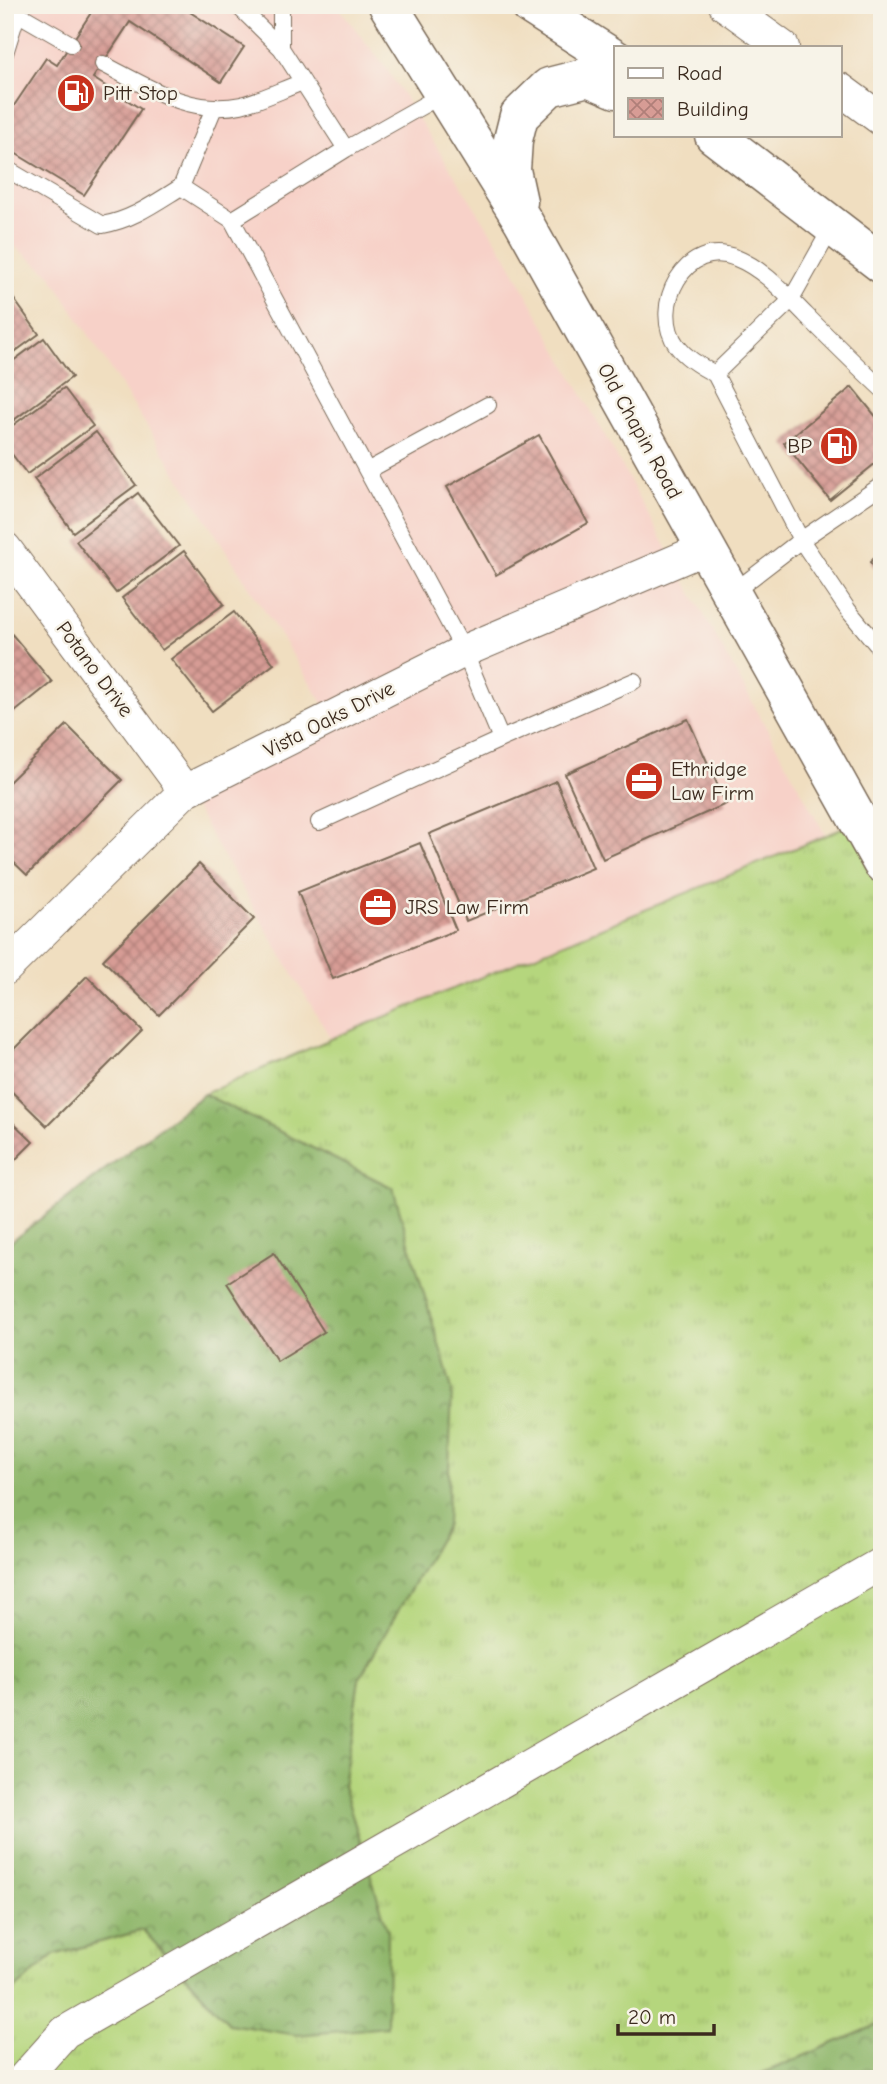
<svg xmlns="http://www.w3.org/2000/svg" width="887" height="2084" viewBox="0 0 887 2084" font-family="'Comic Neue',sans-serif">
<defs>
<pattern id="grass-tufts" width="24" height="20" patternUnits="userSpaceOnUse" patternTransform="scale(1.75)"><rect width="24" height="20" fill="#b5d67d"/><path d="M3 7l-1-3M5 7V3M7 7l1-3M15 17l-1-3M17 17v-4M19 17l1-3" fill="none" stroke="#9db86c"/></pattern>
<pattern id="forest-crowns" width="20" height="18" patternUnits="userSpaceOnUse" patternTransform="scale(1.75)"><rect width="20" height="18" fill="#90b76c"/><path d="M2 6a3 3 0 1 1 6 0M12 15a3 3 0 1 1 6 0" fill="none" stroke="#779558"/></pattern>
<pattern id="building-cross-hatch" width="8" height="8" patternUnits="userSpaceOnUse" patternTransform="scale(1.75)"><rect width="8" height="8" fill="#d79c95"/><path d="M0 0l8 8M0 8l8-8" fill="none" stroke="#b07f79"/></pattern>
</defs>
<rect width="100%" height="100%" fill="#f7f3e8"/>
<filter id="ink" filterUnits="userSpaceOnUse"><feTurbulence type="fractalNoise" baseFrequency=".0143" numOctaves="2"/><feDisplacementMap in="SourceGraphic" scale="14" xChannelSelector="R" yChannelSelector="G"/><feConvolveMatrix kernelMatrix="1 2 1 2 8 2 1 2 1" color-interpolation-filters="sRGB"/></filter>
<filter id="wash" filterUnits="userSpaceOnUse"><feTurbulence type="fractalNoise" baseFrequency=".00686" numOctaves="4" result="noise"/><feDisplacementMap in="SourceGraphic" scale="28" xChannelSelector="R" yChannelSelector="G"/><feGaussianBlur stdDeviation="1.57" result="paint"/><feColorMatrix in="noise" values="0 0 0 0 0 0 0 0 0 0 0 0 0 0 0 0 0 1.4 0 .05"/><feComposite in="paint" operator="in"/></filter>
<g filter="url(#wash)">
<rect width="100%" height="100%" fill="#f0dec0"/>
<!-- built -->
<path fill="#f7d1c8" d="M5,5H337L388,71L503,251L826,836L331,1039L185,791L332,717L50,274L5,239Z"/>
<!-- grass -->
<path fill="url(#grass-tufts)" stroke="#78804e" stroke-width="2" d="M857,820L882,863V2023L749,2079H5V1998L54,1955L143,1930L229,2024L387,1931L343,1786L359,1679L447,1525L393,1188L204,1094L331,1039L825,836Z"/>
<!-- forest -->
<path fill="url(#forest-crowns)" stroke="#667045" stroke-width="2" d="M204,1094L393,1188L452,1389L447,1525L359,1679L343,1786L388,1931L387,2027L297,2035L229,2024L143,1930L54,1955L5,1998V1246Z
M882,2023V2079H749Z"/>
<g id="blocks">
<!-- building -->
<path fill="url(#building-cross-hatch)" d="M96,5H179L244,47L221,82L130,22L93,78L141,109L84,195L5,147V119L46,58L57,65Z
M11,295L39,334L5,359V300Z
M44,338L72,377L7,425L5,367Z
M852,387L882,424V458L830,500L784,443Z
M64,388L93,426L27,474L5,445V431Z
M96,432L136,485L73,532L34,479Z
M539,435L588,523L496,575L447,487Z
M138,493L179,546L116,593L76,541Z
M184,551L224,604L162,650L122,598Z
M882,551V576L870,562Z
M234,612L274,664L212,711L171,659Z
M5,626L52,682L5,720Z
M688,719L726,804L603,859L565,774Z
M67,725L122,780L27,875L5,854V786Z
M556,781L593,868L466,921L429,834Z
M420,843L456,930L333,979L298,892Z
M199,864L254,919L159,1015L103,960Z
M87,976L142,1031L47,1126L5,1085V1058Z
M5,1115L33,1142L5,1170Z
M274,1253L324,1332L277,1361L227,1283Z"/>
</g>
</g>
<g filter="url(#ink)">
<use href="#blocks" fill-opacity="0" stroke="#7a6957" stroke-width="2"/>
<g fill="none" stroke-linecap="round" stroke-linejoin="round">
<defs>
<path id="service" d="M237,5L281,48L346,149
M281,5V48
M17,13L71,44
M5,53L20,5
M103,64C146,86 190,116 241,105C262,100 283,89 303,82
M5,168L102,225C132,220 155,203 181,187L232,220
M181,187L214,108
M715,374L791,300L832,227
M882,389C856,365 831,340 806,315C785,294 764,269 736,258C686,237 649,307 677,346C687,359 701,367 715,374L801,540L848,610L882,651
M367,471L488,405
M731,594L801,540L882,485
M501,739L634,681
M319,822L501,739L464,651L232,220L346,149L445,93"/>
<path id="minor" d="M725,5L783,47
M840,89L882,120
M5,548L185,791
M5,969L185,791L464,651L706,548
M23,2079L65,2032L882,1563"/>
<path id="tertiary" d="M388,5L523,221L882,863
M530,5L616,60
M714,135L882,264
M518,202L511,170L513,140L519,116L549,87L588,77L616,89"/>
</defs>
<!-- service casing -->
<use href="#service" stroke="#7a6957" stroke-width="18"/>
<!-- minor casing -->
<use href="#minor" stroke="#7a6957" stroke-width="34"/>
<!-- tertiary casing -->
<use href="#tertiary" stroke="#7a6957" stroke-width="41"/>
<!-- service -->
<use href="#service" stroke="#fff" stroke-width="16"/>
<!-- minor -->
<use href="#minor" stroke="#fff" stroke-width="32"/>
<!-- tertiary -->
<use href="#tertiary" stroke="#fff" stroke-width="38"/>
</g>
</g>
<!-- icons -->
<defs>
<symbol id="fuel-disc" viewBox="-11 -11 22 22"><circle r="9.5" fill="#c8321e" stroke="#f7f3e8"/><path d="M-5.5-6h7V0h2V4h1.3V-2.5L3-4.5l.8-.8L6-3V5H2.5V1h-1V6h-7ZM-4.2-4.7v3.2H.2V-4.7Z" fill="#fff"/></symbol>
<symbol id="office-disc" viewBox="-11 -11 22 22"><circle r="9.5" fill="#c8321e" stroke="#f7f3e8"/><path d="M-6-3h4V-5.5h4V-3h4V5H-6ZM-1-4.5V-3h2v-1.5ZM-6 0V1H6V0Z" fill="#fff"/></symbol>
</defs>
<g fill-rule="evenodd">
<use href="#fuel-disc" x="54" y="71" width="44" height="44"/>
<use href="#fuel-disc" x="817" y="424" width="44" height="44"/>
<use href="#office-disc" x="622" y="759" width="44" height="44"/>
<use href="#office-disc" x="356" y="885" width="44" height="44"/>
</g>
<g text-anchor="middle" dominant-baseline="central" stroke-width="5" stroke-linejoin="round" paint-order="stroke">
<!-- poi labels -->
<g font-size="21" fill="#3b2a1e" stroke="#f7f3e8" text-anchor="start">
<text x="103" y="93">Pitt Stop</text>
<text x="812" y="446" text-anchor="end">BP</text>
<text x="671" y="769">Ethridge<tspan x="671" dy="24">Law Firm</tspan></text>
<text x="405" y="907">JRS Law Firm</text>
</g>
<!-- street labels -->
<g font-size="21" fill="#3b2a1e" stroke="#f7f3e8">
<text transform="translate(640 431) rotate(61)">Old Chapin Road</text>
<text transform="translate(95 669) rotate(53)">Potano Drive</text>
<text transform="translate(329 719) rotate(-27)">Vista Oaks Drive</text>
</g>
</g>
<!-- margin -->
<rect width="887" height="2084" fill="none" stroke="#f7f3e8" stroke-width="28"/>
<!-- legend -->
<rect x="614" y="46" width="228" height="91" fill="#f7f3e8" stroke="#aca397" stroke-width="2"/>
<rect x="628" y="68" width="35" height="10" fill="#ffffff" stroke="#aca397" stroke-width="2"/>
<text x="677" y="80" font-size="21" fill="#3b2a1e">Road</text>
<rect x="628" y="98" width="35" height="21" fill="url(#building-cross-hatch)" stroke="#aca397" stroke-width="2"/>
<text x="677" y="116" font-size="21" fill="#3b2a1e">Building</text>
<!-- scale -->
<path d="M618 2024v10h96v-10" fill="none" stroke="#3b2a1e" stroke-width="3.5"/>
<text x="628" y="2024" font-size="21" fill="#3b2a1e" stroke="#f7f3e8" stroke-width="5" paint-order="stroke">20 m</text>
</svg>
